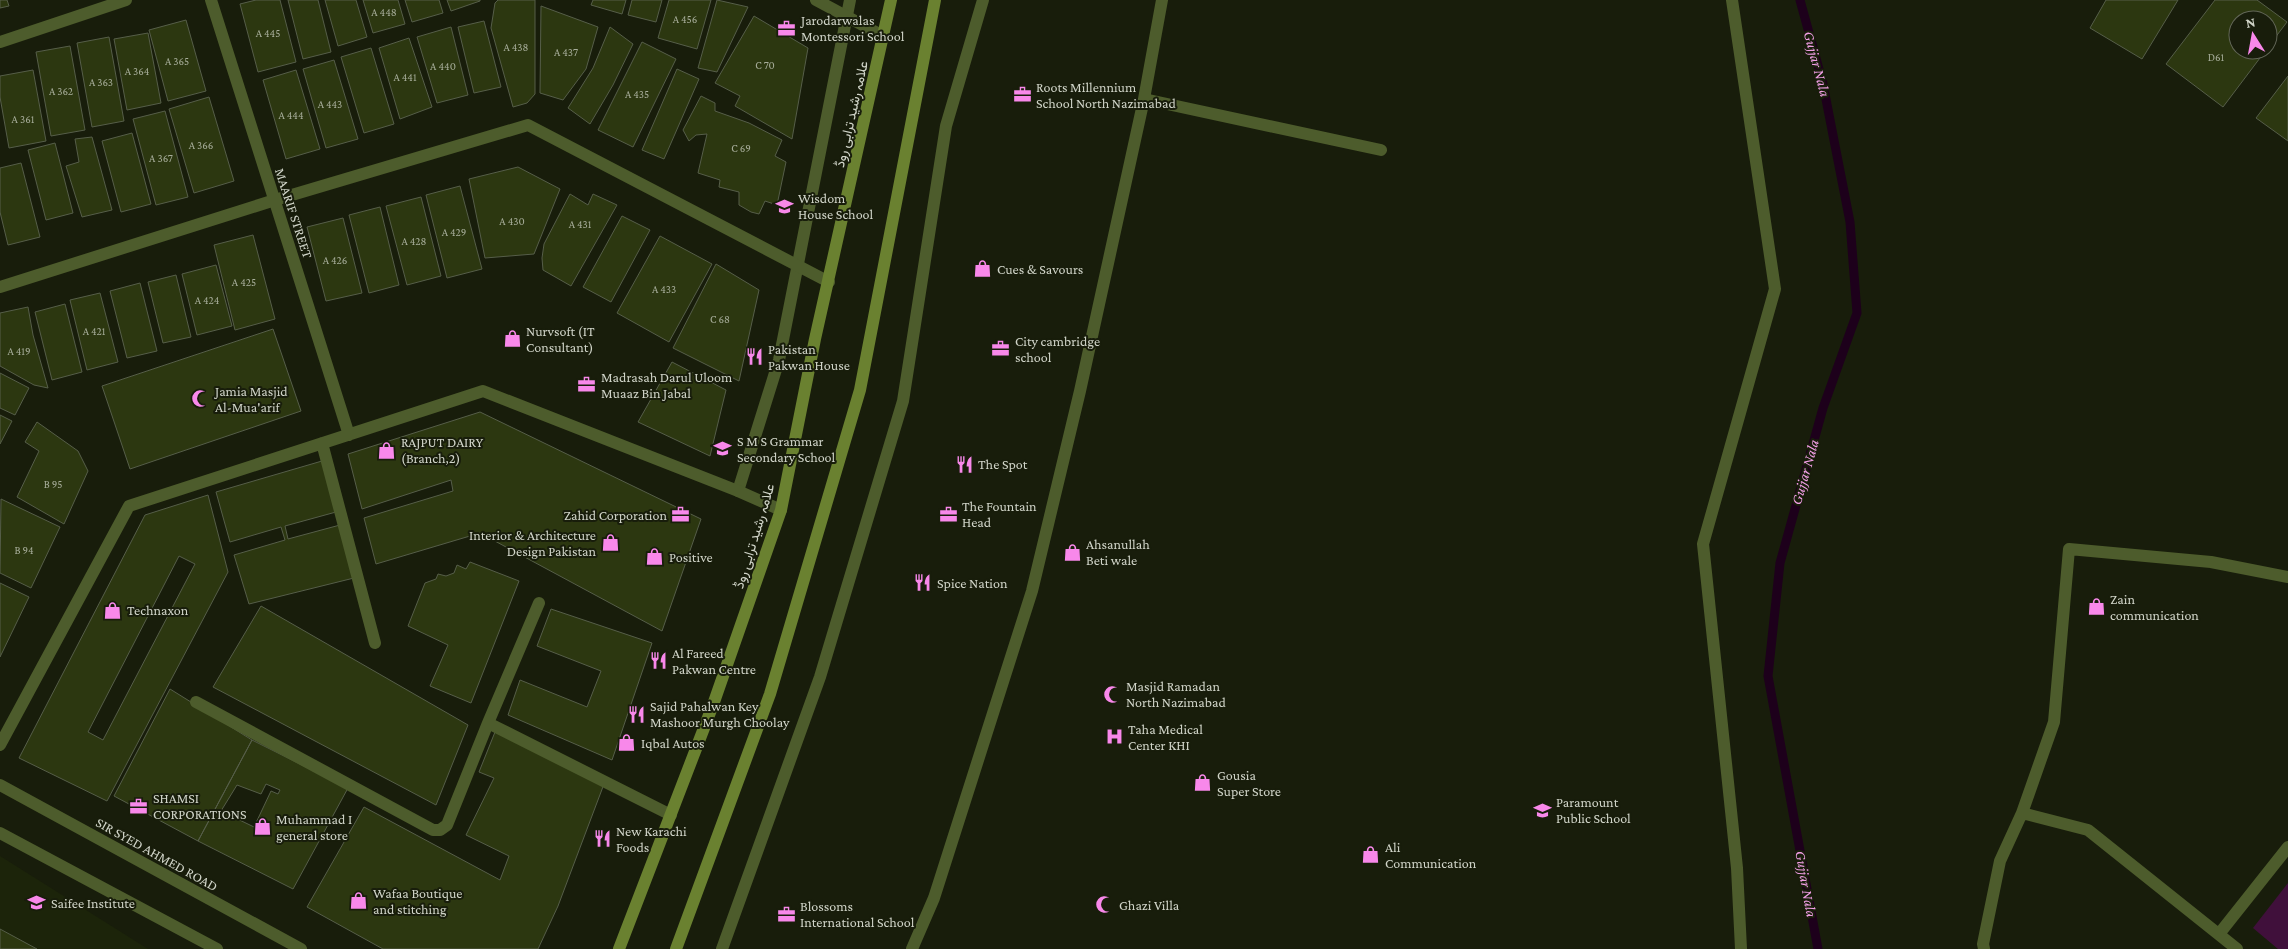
<svg xmlns="http://www.w3.org/2000/svg" width="2288" height="949" viewBox="0 0 2288 949" font-family="'Crimson Pro',Vazirmatn,serif">
<rect width="100%" height="100%" fill="#181d0b"/>
<!-- built -->
<path fill="#1c240a" d="M0,856L148,949H0Z"/>
<!-- green -->
<path fill="#40103b" d="M2288,883V949H2278L2253,928Z"/>
<g fill="none" stroke-linecap="round" stroke-linejoin="round">
<!-- stream -->
<path stroke="#1d001b" stroke-width="9" d="M1800,0L1823,84L1850,222L1857,313L1823,408L1780,563L1768,676L1818,949"/>
</g>
<!-- building -->
<path fill="#2c3710" stroke="#565e49" fill-rule="evenodd" d="M0,0H7L9,6L0,8Z
M256,0H280L296,62L258,72L240,4Z
M288,0H318L331,52L303,59Z
M325,0H356L367,37L338,46Z
M363,0H398L405,24L373,33Z
M405,0H439L443,13L412,22Z
M447,0H480V1L451,11Z
M498,0H535V94L527,103L513,107L491,28L495,3Z
M593,0H626L622,14L591,5Z
M632,0H662L656,22L628,15Z
M669,0H711L697,49L658,38Z
M717,0L748,7L717,72L698,68Z
M2106,0H2178L2142,59L2090,28Z
M2215,0H2257L2287,22L2268,47V20H2238V50H2266L2223,107L2166,64Z
M541,6L598,27L586,69L563,100L540,93Z
M754,16L808,48L792,139L735,106L740,96L715,83Z
M186,20L206,91L168,101L149,30Z
M484,21L501,87L474,93L458,27Z
M451,27L468,95L437,103L417,37Z
M610,27L633,44L613,85L590,124L568,108L593,68Z
M148,33L161,103L127,110L114,39Z
M109,37L124,121L92,127L77,43Z
M409,38L432,107L400,119L379,48Z
M642,42L676,59L633,147L598,130Z
M70,46L85,130L51,136L36,52Z
M371,48L394,124L364,133L341,57Z
M334,60L358,139L326,148L303,69Z
M677,69L699,79L664,159L642,150Z
M33,70L46,141L9,148L0,97V76Z
M296,70L320,149L286,159L263,80Z
M2288,76V141L2256,118Z
M701,96L715,103V111L749,123L782,140L775,156L786,162L777,205L765,201L759,214L751,212L739,205V192L719,187L720,180L698,173L707,134L696,135L689,141L683,130Z
M209,97L234,181L194,193L169,109Z
M165,111L188,197L156,205L133,119Z
M132,133L151,204L121,212L102,141Z
M92,137L112,210L82,217L66,166L79,162L75,139Z
M55,143L73,213L46,220L28,150Z
M21,163L40,237L8,245L0,212V168Z
M518,167L560,189L534,254L485,258L469,179Z
M460,186L482,269L447,278L426,195Z
M570,194L588,205L593,194L617,205L571,286L543,270L542,258L544,244Z
M421,197L441,276L407,285L386,206Z
M380,207L399,285L369,293L349,215Z
M622,216L650,230L611,302L583,287Z
M343,218L362,293L326,301L307,227Z
M253,235L275,319L235,330L214,245Z
M660,236L712,264L669,342L617,313Z
M716,264L759,290L739,381L673,348Z
M216,265L232,326L197,335L182,274Z
M176,275L191,337L163,343L148,282Z
M140,283L157,351L127,358L110,291Z
M100,293L118,362L87,370L70,300Z
M65,304L82,372L52,380L35,312Z
M28,307L33,335L48,388L34,385L0,366V313Z
M273,329L301,411L130,469L102,386Z
M672,362L726,390L710,456L638,422Z
M0,373L29,388L15,415L0,408Z
M480,412L701,519L662,631L480,533L376,564L364,518L453,491L451,480L362,509L348,454Z
M0,415L12,421L0,444Z
M37,422L78,451L88,471L64,524L17,497L39,451L25,442Z
M322,461L336,512L285,526L288,539L340,525L354,578L249,604L234,555L285,540L281,527L230,542L216,492Z
M208,495L228,572L107,801L19,758L145,515ZM179,556L195,564L103,740L88,732Z
M1,499L60,527L31,588L0,573Z
M470,562L519,581L471,703L430,686L448,645L408,626L425,583L436,579L438,574L446,576L454,573L457,565L466,569Z
M0,583L29,597L0,657Z
M261,606L468,725L436,805L213,687Z
M551,609L652,643L612,760L508,715L520,680L587,707L601,671L537,646Z
M170,689L252,740L198,841L114,796Z
M495,732L604,784L558,906L538,949H383L307,907L364,807L500,880L509,856L466,835L494,778L479,772Z
M252,740L348,788L293,889L198,841ZM266,784L280,790L278,794L271,791L254,827L221,811L237,785L261,794Z
M0,929L37,949H0Z"/>
<g fill="none" stroke-linecap="round" stroke-linejoin="round">
<!-- service -->
<path stroke="#4d5c2c" stroke-width="12" d="M738,491L779,360L850,0
M722,949L820,677L903,401L946,126L983,0"/>
<!-- minor -->
<path stroke="#4d5c2c" stroke-width="12" d="M211,0L349,435
M816,0L883,36
M1732,0L1775,289L1703,544L1737,868L1741,949
M0,42L126,0
M1144,99L1381,150
M0,287L275,200L528,125L829,282
M322,443L375,643
M196,702L433,830H440L447,825L488,723L539,603
M488,723L671,815
M0,745L129,506L483,391L738,491L781,510
M2022,813L2088,830L2237,949
M2219,934L2288,847
M912,949L934,898L1032,591L1080,391L1144,99L1162,0
M1984,949L1983,944L2000,861L2022,813L2054,722L2069,549L2211,562L2288,577"/>
<!-- tertiary -->
<path stroke="#4d5c2c" stroke-width="12" d="M0,785L301,949
M0,833L217,949"/>
<!-- secondary -->
<path stroke="#6a8130" stroke-width="12" d="M619,949L714,702L781,510L815,339L891,0
M676,949L770,694L860,390L935,0"/>
</g>
<!-- icons -->
<defs>
<symbol id="office-bare" viewBox="-9 -9 18 18"><path d="M-6-3h4V-5.5h4V-3h4V5H-6ZM-1-4.5V-3h2v-1.5ZM-6 0V1H6V0Z" fill="#f888ea" stroke="#181d0b" stroke-width="2.5" paint-order="stroke"/></symbol>
<symbol id="school-bare" viewBox="-9 -9 18 18"><path d="M0-5L7-2L0 1L-7-2ZM-4 1L0 2.5L4 1V4Q0 6-4 4Z" fill="#f888ea" stroke="#181d0b" stroke-width="2.5" paint-order="stroke"/></symbol>
<symbol id="shop-bare" viewBox="-9 -9 18 18"><path d="M-5-2.5h2.3a2.7 3.5 0 0 1 5.4 0H5L5.5 6h-11ZM-1.5-2.5h3a1.5 2.3 0 0 0-3 0Z" fill="#f888ea" stroke="#181d0b" stroke-width="2.5" paint-order="stroke"/></symbol>
<symbol id="restaurant-bare" viewBox="-9 -9 18 18"><path d="M-5-6h1v4h1v-4h1v4h1v-4h1v5L-1.5 .5V6h-2V.5L-5-1ZM5-6V6H3V1.5H1.5Q1.5-4 5-6Z" fill="#f888ea" stroke="#181d0b" stroke-width="2.5" paint-order="stroke"/></symbol>
<symbol id="mosque-bare" viewBox="-9 -9 18 18"><path d="M3.5-4.9A6 6 0 1 0 3.5 4.9A5 5 0 1 1 3.5-4.9Z" fill="#f888ea" stroke="#181d0b" stroke-width="2.5" paint-order="stroke"/></symbol>
<symbol id="hospital-bare" viewBox="-9 -9 18 18"><path d="M-5-5h3v3.5h4V-5h3V5h-3V1.5h-4V5h-3Z" fill="#f888ea" stroke="#181d0b" stroke-width="2.5" paint-order="stroke"/></symbol>
<symbol id="university-bare" viewBox="-9 -9 18 18"><path d="M0-5L7-2L0 1L-7-2ZM-4 1L0 2.5L4 1V4Q0 6-4 4Z" fill="#f888ea" stroke="#181d0b" stroke-width="2.5" paint-order="stroke"/></symbol>
</defs>
<g fill-rule="evenodd">
<use href="#office-bare" x="774" y="16" width="25" height="25"/>
<use href="#office-bare" x="1010" y="82" width="25" height="25"/>
<use href="#school-bare" x="772" y="194" width="25" height="25"/>
<use href="#shop-bare" x="970" y="256" width="25" height="25"/>
<use href="#shop-bare" x="500" y="326" width="25" height="25"/>
<use href="#office-bare" x="988" y="336" width="25" height="25"/>
<use href="#restaurant-bare" x="742" y="344" width="25" height="25"/>
<use href="#office-bare" x="574" y="372" width="25" height="25"/>
<use href="#mosque-bare" x="188" y="386" width="25" height="25"/>
<use href="#school-bare" x="710" y="436" width="25" height="25"/>
<use href="#shop-bare" x="374" y="438" width="25" height="25"/>
<use href="#restaurant-bare" x="952" y="452" width="25" height="25"/>
<use href="#office-bare" x="936" y="502" width="25" height="25"/>
<use href="#office-bare" x="668" y="502" width="25" height="25"/>
<use href="#shop-bare" x="598" y="530" width="25" height="25"/>
<use href="#shop-bare" x="1060" y="540" width="25" height="25"/>
<use href="#shop-bare" x="642" y="544" width="25" height="25"/>
<use href="#restaurant-bare" x="910" y="570" width="25" height="25"/>
<use href="#shop-bare" x="2084" y="594" width="25" height="25"/>
<use href="#shop-bare" x="100" y="598" width="25" height="25"/>
<use href="#restaurant-bare" x="646" y="648" width="25" height="25"/>
<use href="#mosque-bare" x="1100" y="682" width="25" height="25"/>
<use href="#restaurant-bare" x="624" y="702" width="25" height="25"/>
<use href="#hospital-bare" x="1102" y="724" width="25" height="25"/>
<use href="#shop-bare" x="614" y="730" width="25" height="25"/>
<use href="#shop-bare" x="1190" y="770" width="25" height="25"/>
<use href="#office-bare" x="126" y="794" width="25" height="25"/>
<use href="#school-bare" x="1530" y="798" width="25" height="25"/>
<use href="#shop-bare" x="250" y="814" width="25" height="25"/>
<use href="#restaurant-bare" x="590" y="826" width="25" height="25"/>
<use href="#shop-bare" x="1358" y="842" width="25" height="25"/>
<use href="#shop-bare" x="346" y="888" width="25" height="25"/>
<use href="#university-bare" x="24" y="890" width="25" height="25"/>
<use href="#mosque-bare" x="1092" y="892" width="25" height="25"/>
<use href="#office-bare" x="774" y="902" width="25" height="25"/>
</g>
<g text-anchor="middle" dominant-baseline="central" stroke-width="4" stroke-linejoin="round" paint-order="stroke">
<!-- number labels -->
<g font-size="11" fill="#a7ad9a">
<text x="384" y="12">A 448</text>
<text x="685" y="19">A 456</text>
<text x="268" y="33">A 445</text>
<text x="516" y="47">A 438</text>
<text x="566" y="52">A 437</text>
<text x="2216" y="57">D61</text>
<text x="177" y="61">A 365</text>
<text x="765" y="65">C 70</text>
<text x="443" y="66">A 440</text>
<text x="137" y="71">A 364</text>
<text x="405" y="77">A 441</text>
<text x="101" y="82">A 363</text>
<text x="61" y="91">A 362</text>
<text x="637" y="94">A 435</text>
<text x="330" y="104">A 443</text>
<text x="291" y="115">A 444</text>
<text x="23" y="119">A 361</text>
<text x="201" y="145">A 366</text>
<text x="741" y="148">C 69</text>
<text x="161" y="158">A 367</text>
<text x="512" y="221">A 430</text>
<text x="580" y="224">A 431</text>
<text x="454" y="232">A 429</text>
<text x="414" y="241">A 428</text>
<text x="335" y="260">A 426</text>
<text x="244" y="282">A 425</text>
<text x="664" y="289">A 433</text>
<text x="207" y="300">A 424</text>
<text x="720" y="319">C 68</text>
<text x="94" y="331">A 421</text>
<text x="19" y="351">A 419</text>
<text x="53" y="484">B 95</text>
<text x="24" y="550">B 94</text>
</g>
<!-- poi labels -->
<g font-size="14" fill="#d0d4c8" stroke="#181d0b" text-anchor="start">
<text x="801" y="20">Jarodarwalas<tspan x="801" dy="16">Montessori School</tspan></text>
<text x="1036" y="87">Roots Millennium<tspan x="1036" dy="16">School North Nazimabad</tspan></text>
<text x="798" y="198">Wisdom<tspan x="798" dy="16">House School</tspan></text>
<text x="997" y="269">Cues &amp; Savours</text>
<text x="526" y="331">Nurvsoft (IT<tspan x="526" dy="16">Consultant)</tspan></text>
<text x="1015" y="341">City cambridge<tspan x="1015" dy="16">school</tspan></text>
<text x="768" y="349">Pakistan<tspan x="768" dy="16">Pakwan House</tspan></text>
<text x="601" y="377">Madrasah Darul Uloom<tspan x="601" dy="16">Muaaz Bin Jabal</tspan></text>
<text x="215" y="391">Jamia Masjid<tspan x="215" dy="16">Al-Mua'arif</tspan></text>
<text x="737" y="441">S M S Grammar<tspan x="737" dy="16">Secondary School</tspan></text>
<text x="401" y="442">RAJPUT DAIRY<tspan x="401" dy="16">(Branch,2)</tspan></text>
<text x="978" y="464">The Spot</text>
<text x="962" y="506">The Fountain<tspan x="962" dy="16">Head</tspan></text>
<text x="667" y="515" text-anchor="end">Zahid Corporation</text>
<text x="596" y="535" text-anchor="end">Interior &amp; Architecture<tspan x="596" dy="16">Design Pakistan</tspan></text>
<text x="1086" y="544">Ahsanullah<tspan x="1086" dy="16">Beti wale</tspan></text>
<text x="669" y="557">Positive</text>
<text x="937" y="583">Spice Nation</text>
<text x="2110" y="599">Zain<tspan x="2110" dy="16">communication</tspan></text>
<text x="127" y="610">Technaxon</text>
<text x="672" y="653">Al Fareed<tspan x="672" dy="16">Pakwan Centre</tspan></text>
<text x="1126" y="686">Masjid Ramadan<tspan x="1126" dy="16">North Nazimabad</tspan></text>
<text x="650" y="706">Sajid Pahalwan Key<tspan x="650" dy="16">Mashoor Murgh Choolay</tspan></text>
<text x="1128" y="729">Taha Medical<tspan x="1128" dy="16">Center KHI</tspan></text>
<text x="641" y="743">Iqbal Autos</text>
<text x="1217" y="775">Gousia<tspan x="1217" dy="16">Super Store</tspan></text>
<text x="153" y="798">SHAMSI<tspan x="153" dy="16">CORPORATIONS</tspan></text>
<text x="1556" y="802">Paramount<tspan x="1556" dy="16">Public School</tspan></text>
<text x="276" y="819">Muhammad I<tspan x="276" dy="16">general store</tspan></text>
<text x="616" y="831">New Karachi<tspan x="616" dy="16">Foods</tspan></text>
<text x="1385" y="847">Ali<tspan x="1385" dy="16">Communication</tspan></text>
<text x="373" y="893">Wafaa Boutique<tspan x="373" dy="16">and stitching</tspan></text>
<text x="51" y="903">Saifee Institute</text>
<text x="1119" y="905">Ghazi Villa</text>
<text x="800" y="906">Blossoms<tspan x="800" dy="16">International School</tspan></text>
</g>
<!-- street labels -->
<g font-size="14" fill="#d0d4c8" stroke="#181d0b">
<text transform="translate(851 114) rotate(-77)">علامہ رشید ترابی روڈ</text>
<text transform="translate(294 213) rotate(72)">MAARIF STREET</text>
<text transform="translate(754 536) rotate(-73)">علامہ رشید ترابی روڈ</text>
<text transform="translate(157 854) rotate(29)">SIR SYED AHMED ROAD</text>
</g>
<!-- water labels -->
<g font-size="15" font-style="italic" fill="#f09ee4" stroke="#181d0b">
<text transform="translate(1817 64) rotate(75)">Gujjar Nala</text>
<text transform="translate(1805 472) rotate(-74)">Gujjar Nala</text>
<text transform="translate(1806 884) rotate(80)">Gujjar Nala</text>
</g>
</g>
<!-- north arrow -->
<g transform="translate(2253 35) rotate(349)"><circle r="24" fill="#181d0b" stroke="#626657"/>
<path d="M0-4L9 19L0 12L-9 19Z" fill="#f888ea"/>
<text y="-8" font-size="14" font-weight="bold" text-anchor="middle" fill="#d0d4c8">N</text>
</g>
</svg>
